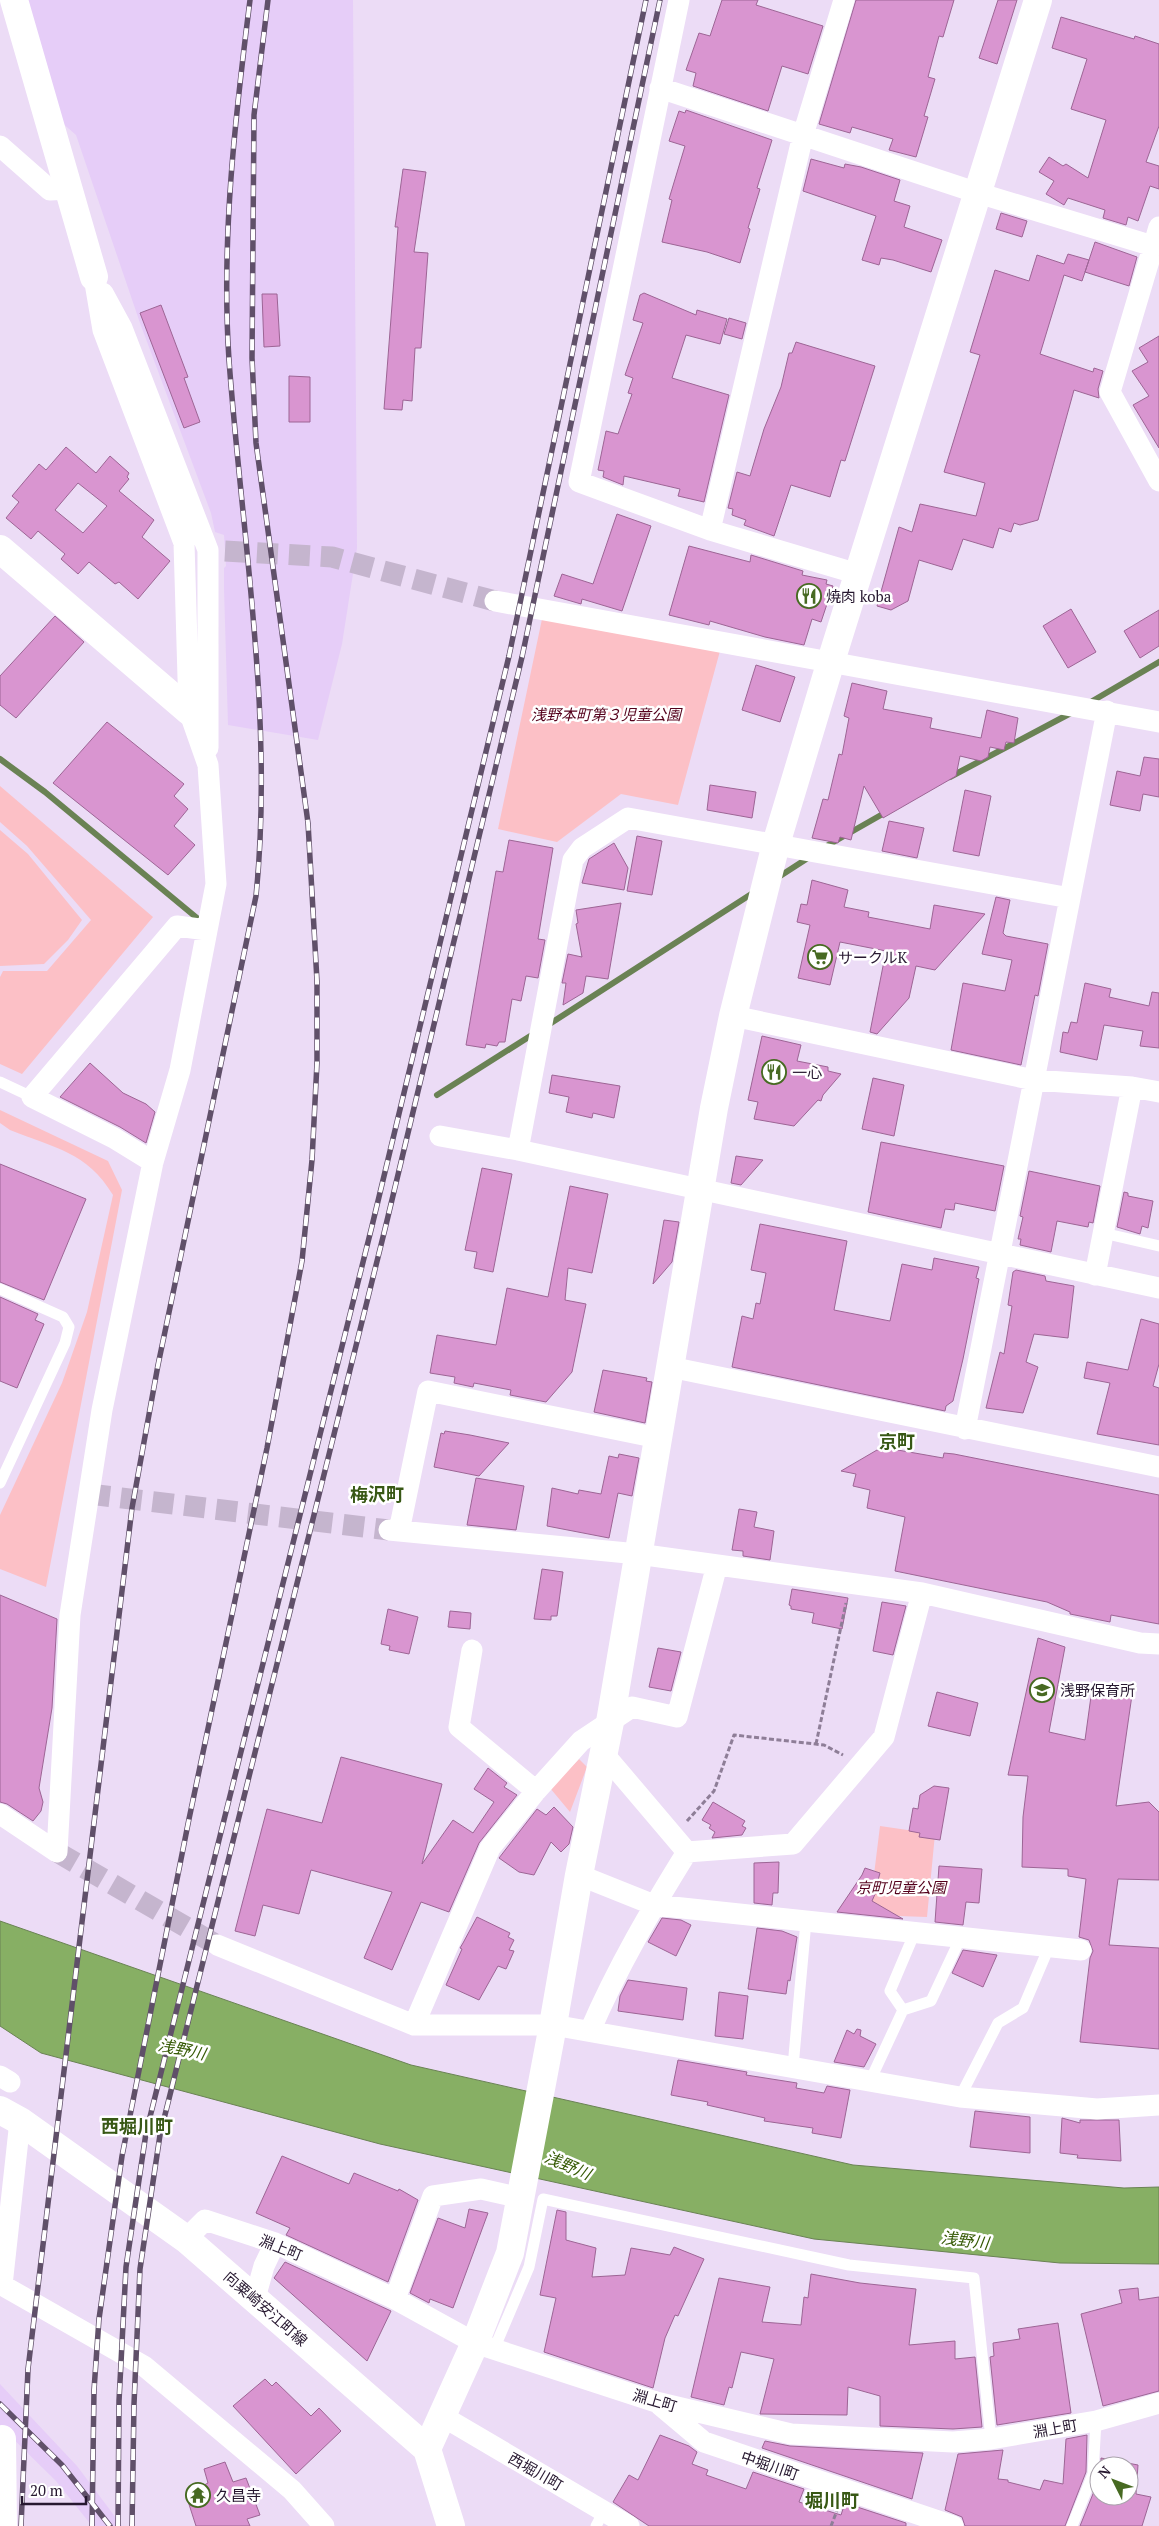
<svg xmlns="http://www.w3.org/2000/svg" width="1159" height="2526" viewBox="0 0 1159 2526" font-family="'PT Serif','Noto Sans JP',serif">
<rect width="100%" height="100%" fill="#ecdcf6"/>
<!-- built -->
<path fill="#e6cdf8" d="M27,0H353L357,548L342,644L318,740L228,725L224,589V568L226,566L224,535L215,532L211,513L140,323L76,135L60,121Z
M0,2384L77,2466L122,2526H92L56,2481L0,2426Z"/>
<!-- green -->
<path fill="#fcc0c6" d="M542,619L720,651L678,805L621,794L557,842L498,829Z
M0,786L153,917L22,1074L0,1064V977L3,971H47L91,920L27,846L0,822Z
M0,830L28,854L82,920L68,940L44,964L0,966Z
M0,1110L108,1161L122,1190L46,1587L0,1569V1515L62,1383L87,1312L113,1195C87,1152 55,1148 10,1130L0,1123Z
M579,1759L587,1767L570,1812L550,1788Z
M880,1826L935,1834L927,1917L869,1915Z"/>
<!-- water -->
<path fill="#87af64" stroke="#6a8254" d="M0,1921L411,2065L853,2165L1124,2188L1159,2187V2264L1060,2263L814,2239L380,2144L41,2053L0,2026Z"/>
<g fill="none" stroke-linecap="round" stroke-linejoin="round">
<!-- stream -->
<path stroke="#6a8254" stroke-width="6" d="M1089,703L1159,662
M0,759L45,792L197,918
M950,777L1071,713
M823,848L888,811
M777,878L811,856
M548,1025L756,891
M437,1095L535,1033"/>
</g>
<!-- building -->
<path fill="#d995d0" stroke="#9d6595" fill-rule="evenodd" d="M722,0H758L756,5L823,26L808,74L782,66L768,111L693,86L696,73L686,70L699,33L710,36Z
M856,0H954L943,37L939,36L928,77L935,79L924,116L928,117L916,157L889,150L893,139L852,127L850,133L819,124Z
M998,0H1017L997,64L979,58Z
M1061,17L1134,39L1135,36L1159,44V126L1146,162L1159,166V189L1150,186L1138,221L1128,217L1126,225L1103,218L1105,210L1068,198L1064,205L1046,194L1054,181L1039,172L1049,157L1063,166L1066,164L1088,178L1106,120L1071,109L1087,59L1052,48Z
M686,110L772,140L757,188L760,189L748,228L750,229L740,263L707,252L662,242L672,200L669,199L685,146L669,141L679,111L685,113Z
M811,159L844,168L845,164L861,167L900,180L894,201L910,206L904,227L942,240L931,272L893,260L881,258L879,265L862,260L876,216L803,191Z
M403,169L426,172L414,252L428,253L421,348H415L412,401L403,400L402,410L384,409L398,227H395Z
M1001,213L1027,221L1022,237L996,229Z
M1095,242L1137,257L1129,286L1085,272Z
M1068,254L1089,260L1082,281L1064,275L1040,354L1093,372L1094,368L1103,371L1098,389L1099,398L1074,390L1038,520L1020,525L1014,523L1011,532L999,528L993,548L963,539L952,570L919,560L908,601L891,610L877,606L899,527L912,532L920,504L976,516L985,483L944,472L980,355L970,352L995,270L1029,281L1037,255L1064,264Z
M644,293L696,315L697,310L727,319L720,344L686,335L672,378L729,395L704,502L678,496L680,489L624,476L623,485L603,477L604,471L598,470L606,431L618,434L632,394L628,393L633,378L625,375L643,323L633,320L640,295Z
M262,294H277L280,346L264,347Z
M161,305L188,377L184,378L200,422L184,428L140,313Z
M729,318L746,323L742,339L724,334Z
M1159,336V448L1133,405L1149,396L1132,371L1148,362L1139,348Z
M796,342L875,366L845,461L841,460L830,497L791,485L774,536L744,525L746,520L732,515L733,509L728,508L737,472L750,476L764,429L781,387L789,353H792Z
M289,376L310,377V422H289Z
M66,447L96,473L110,456L129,473L127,477L129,479L119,491L154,520L142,537L170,561L138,599L119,582L115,584L89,562L78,574L61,559L65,554L38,531L31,539L6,518L19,502L12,496L39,464L46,470ZM78,483L107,506L83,533L55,510Z
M617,514L651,526L622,611L582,599L581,604L554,596L562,574L593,584Z
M689,546L750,562L751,555L803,571L802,575L827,580L826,584L833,586L821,622L812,619L804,645L765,637L710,621L709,625L669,615Z
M1071,609L1096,652L1068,668L1043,626Z
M1159,610V646L1140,658L1124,631Z
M55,616L84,642L16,718L0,705V676Z
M756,665L795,677L780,722L742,710Z
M852,683L887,691L883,709L932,718L930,728L981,738L987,710L1018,718L1014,743L1006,742L1004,750L990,747L988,757L981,761L960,756L956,776L883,818L864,786L851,840L840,837L838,843L812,838L823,799L828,800L839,754L842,755L849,718L844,716Z
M107,722L184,784L174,796L188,809L174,826L195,845L168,875L53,783Z
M1144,757L1159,759V797L1143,794L1140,811L1110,805L1117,771L1140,776Z
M710,785L756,792L752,818L707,810Z
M965,790L991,796L979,856L953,851Z
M889,821L924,828L917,858L882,851Z
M637,836L662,841L652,895L627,891Z
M509,840L553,848L538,939L545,940L538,978L526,976L521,1001L512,999L505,1042H499L497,1046L486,1044L485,1048L466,1045L496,871L503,872Z
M614,843L628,868L624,890L582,883L589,859Z
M812,880L848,890L844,907L869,912L868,917L930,929L934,905L985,914L935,970L916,966L909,998L877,1034L870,1032L886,951L840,942L830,985L798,978L810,925L797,922L801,904L807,905Z
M996,897L1010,900L1003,933L1006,936L1048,944L1038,996L1035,995L1021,1065L951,1050L963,983L1005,991L1012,960L982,954Z
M621,903L608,979L586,976L583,993L563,1005L566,983H562L568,954L582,957L576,924L578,923L576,910Z
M1085,983L1111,989L1109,997L1149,1006L1152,992L1159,993V1048L1140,1046L1143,1031L1104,1025L1097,1060L1060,1052L1063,1032L1068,1033L1071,1022L1077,1023Z
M762,1036L801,1045L797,1061L828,1067V1071L841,1074L823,1095L821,1101L818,1100L794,1126L754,1119L758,1102L748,1100Z
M90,1063L123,1093L146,1104L155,1112L146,1143L120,1127L60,1097Z
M552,1075L620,1086L614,1118L593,1113L592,1118L566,1112L569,1097L549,1093Z
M873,1078L904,1085L894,1136L862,1129Z
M881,1142L1004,1166L995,1211L955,1203L954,1210L945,1209L941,1228L868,1212Z
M736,1156L763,1160L741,1185L731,1183Z
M0,1164L86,1199L44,1300L0,1282Z
M482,1168L512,1174L493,1272L474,1268L477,1252L465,1250Z
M1029,1171L1100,1186L1093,1223L1089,1222L1088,1227L1057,1221L1051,1252L1020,1245L1021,1239H1018L1023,1217L1020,1216Z
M570,1186L608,1194L592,1273L568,1268L565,1300L586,1304L572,1372L546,1402L510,1395L511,1390L474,1383L473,1387L454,1383L455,1377L430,1373L437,1335L496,1345L507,1288L548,1297Z
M1124,1192L1128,1193V1196L1153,1201L1148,1228L1142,1226L1140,1234L1117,1227Z
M664,1220L679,1222L672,1262L653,1284Z
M760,1224L847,1241L834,1310L890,1321L902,1264L932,1270L934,1258L979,1267L976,1278L979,1279L963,1359L953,1401L946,1406L945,1411L732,1367L742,1316L753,1319L756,1303L760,1304L766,1273L751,1270Z
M1016,1270L1045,1276L1046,1281L1074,1286L1068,1338L1034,1334L1026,1362L1038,1367L1023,1413L986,1408L1000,1352L1004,1354L1012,1306L1008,1305L1013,1272Z
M0,1297L38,1314L35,1320L44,1324L17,1388L0,1381Z
M1141,1319L1159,1324V1364L1153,1386L1159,1388V1445L1097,1434L1110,1383L1084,1378L1087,1362L1128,1370Z
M603,1370L647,1378L646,1381L652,1382L645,1423L594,1412Z
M445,1431L470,1435L509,1443L479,1476L434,1467L441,1433L444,1434Z
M892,1449L943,1458L944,1453L954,1454L1159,1495V1624L1111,1615L1110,1622L1070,1614V1612L1047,1602L895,1571L905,1517L867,1508L870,1490L853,1486L856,1474L841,1471L877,1450Z
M619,1454L639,1458L632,1496L618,1493L609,1538L547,1526L552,1488L578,1494L579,1490L601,1494L609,1456L618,1458Z
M476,1478L524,1486L516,1530L467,1525Z
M739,1509L757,1512L754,1527L774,1531L770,1560L743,1556V1551L732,1550Z
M542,1569L563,1572L557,1616H551V1620L534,1619Z
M792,1589L848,1598L842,1629L812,1623L814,1613L791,1609V1606L789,1605Z
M0,1595L57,1619L52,1708L39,1788L43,1802L41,1811L33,1821L7,1804L0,1802Z
M882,1602L906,1606L893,1655L873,1651Z
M388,1609L418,1617L409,1654L389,1650L390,1646L381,1644Z
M450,1611L471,1613L470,1629L448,1627Z
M1038,1638L1065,1647L1049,1732L1085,1740L1092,1689L1132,1695L1116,1806L1149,1802L1159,1812V1880L1118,1879L1109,1945L1159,1948V2049L1080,2042L1090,1958L1093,1951L1089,1940L1079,1937L1086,1879L1068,1876V1869L1022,1867L1023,1817L1028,1776L1008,1775Z
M658,1648L681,1652L671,1691L649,1687Z
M937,1692L978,1703L970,1736L928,1726Z
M341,1757L442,1784L422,1864L453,1820L473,1833L494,1802L474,1789L488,1768L507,1783L504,1787L517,1795L479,1843L449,1912L421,1902L392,1970L364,1958L392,1892L311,1870L299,1914L263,1905L255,1936L235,1931L267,1809L322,1823Z
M934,1786L949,1788L940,1840L919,1837L920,1833L909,1831L913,1808L918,1809L920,1795Z
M713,1802L745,1821L742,1826L746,1828L742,1835L712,1838L715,1832L709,1828L711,1825L702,1820Z
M554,1807L573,1827L569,1844L561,1852L551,1842L534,1875L519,1872L499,1858L537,1809L546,1815Z
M779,1862L778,1893H773L772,1905L754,1903V1863Z
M939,1866L982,1869L979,1903L966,1902L963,1925L935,1922Z
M865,1868L880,1873L877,1884L879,1885L872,1901L903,1919L837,1912L862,1875Z
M477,1917L510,1933L508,1937L514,1940L509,1950L514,1951L506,1969L498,1966L479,2000L446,1985L462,1949L460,1948L463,1943Z
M662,1918L681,1920L691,1925L676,1956L648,1942Z
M757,1928L782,1931L797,1937L790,1981L788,1980L786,1994L748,1989Z
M963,1950L997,1955L983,1987L952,1973Z
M628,1980L687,1988L683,2020L618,2011L620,1996Z
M719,1992L748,1996L743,2039L715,2036Z
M857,2029L861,2030L860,2036L876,2044L864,2067L834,2062L847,2030L854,2034Z
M678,2060L747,2072L746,2075L797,2083L796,2088L824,2093L827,2086L850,2090L841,2138L812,2133L813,2128L764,2121L765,2118L707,2105L708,2102L671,2095Z
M975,2111L1030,2117V2153L970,2147Z
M1062,2118L1080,2123V2120H1119L1121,2161L1077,2158L1078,2155L1060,2153Z
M282,2156L349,2184L354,2173L398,2191L399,2189L418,2200L388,2282L286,2235L290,2228L256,2213Z
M469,2209L488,2213L453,2308L430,2299L429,2303L410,2293L438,2218L465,2228Z
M557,2210L566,2212V2240L596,2248L592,2277L625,2275L631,2248L670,2255L674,2247L704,2259L678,2316L675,2315L665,2338L653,2388L544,2352L556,2298L540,2295Z
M285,2262L391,2311L367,2361L274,2278Z
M811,2274L860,2283L916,2289L909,2345L955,2341V2359L975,2357L982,2427L953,2429L880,2426V2396L848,2387L847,2415L760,2414L774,2359L741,2352L732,2388L729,2387L724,2405L691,2397L719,2278L770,2287L762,2322L801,2325L804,2297L808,2298Z
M1138,2288L1139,2300L1159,2297V2391L1103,2406L1081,2314L1122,2303L1119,2290Z
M1058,2323L1071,2413L997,2425L990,2357L994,2356L993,2343L1020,2339L1018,2329Z
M265,2379L272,2386L276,2382L311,2416L319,2408L341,2431L296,2474L233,2406Z
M660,2435L689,2446L697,2452L692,2464L708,2470L706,2475L746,2489L753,2472L804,2489L799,2502L841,2515L845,2503L906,2523V2526H649L613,2502L629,2475L638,2480Z
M1087,2435L1086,2472L1065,2526H965L962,2517L945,2510L958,2454L1003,2450L998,2479L1008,2480V2482L1040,2490L1044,2480L1063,2484L1066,2439Z
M765,2441L790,2446L923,2453L912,2499L762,2448Z
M1101,2458L1138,2465L1136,2494L1151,2497L1142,2526H1080L1099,2479V2496H1129V2466H1101Z
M225,2462L233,2482L246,2478L260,2515L247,2519L250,2526H196L186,2495L208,2483L204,2469Z"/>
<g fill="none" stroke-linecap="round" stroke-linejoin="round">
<!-- street-tunnel -->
<path stroke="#c5b5ce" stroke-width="21" stroke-dasharray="21 11" stroke-linecap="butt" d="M225,551L332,557L495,601
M89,1494L389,1530
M57,1852L217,1945"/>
<!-- path -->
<path stroke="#8e7e97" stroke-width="3" stroke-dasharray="5 2.5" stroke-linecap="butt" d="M816,1744L846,1603
M687,1821L714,1791L734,1735L824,1745L843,1755
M831,2526L838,2508"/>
<!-- lane -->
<path stroke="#fff" stroke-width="11" d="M0,1082L32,1097
M1103,1233L1159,1246
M0,1289L63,1317L69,1327L65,1343L0,1483
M903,2010L931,2001L961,1937
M793,2067L806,1921
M870,2081L903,2010L890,1991L915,1932
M960,2097L998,2023L1023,2008L1049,1947
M495,2347L529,2267L543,2199L849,2265L974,2278L991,2439
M596,2526L604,2511
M1072,2526L1093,2474L1096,2421"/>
<!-- street -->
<path stroke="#fff" stroke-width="21" d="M679,0L579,482L710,530L858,574
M660,88L978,193L1153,246L1159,244
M0,146L50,190L68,189
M1159,227L1110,392L1159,481
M103,293L122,328L208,550V748
M710,530L803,135L844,0
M495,601L1159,722
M733,1016L1034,1080L1132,1087L1159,1092
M440,1136L518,1150L1159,1288
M518,1150L573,860L582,848L628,818L1070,898
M153,1162L114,1138L32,1097L177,926L207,930
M1095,1275L1132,1087
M670,1367L1159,1467
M965,1429L1107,711
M389,1530L638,1554L922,1593L1140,1643L1159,1644
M399,1531L428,1391L658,1438
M472,1650L459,1727L536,1791
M603,1753L687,1852
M0,1814L57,1852
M57,1852L70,1615L102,1410L153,1162L180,1070L216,884L208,765L189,711L184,543L103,330L94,277
M579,1875L654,1905L1081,1950
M217,1945L414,2025H553L960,2097L1097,2109L1159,2105
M414,2025L490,1848L536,1791L581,1741L632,1707L677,1717L717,1565
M590,2031C617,1968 651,1910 687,1852L793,1844L884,1737L922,1593
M0,2076L10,2082
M186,2239L205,2220L275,2243L395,2299L475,2343L656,2402L791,2434L953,2442L991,2439L1096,2421L1159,2403
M0,2284L144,2366L292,2490L324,2526
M2,2285L20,2121
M255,2298L264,2266L275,2243
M395,2299L433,2196L481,2189L521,2198
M660,2405L704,2442L953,2526
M442,2416L629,2526"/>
<!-- secondary -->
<path stroke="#fff" stroke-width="28" d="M14,0L94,277
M0,549L189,711
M0,2110L20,2121L186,2239L427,2449L451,2526
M2,2439L3,2526
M427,2449L475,2343L510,2253L553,2025L579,1875L610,1722L714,1108L733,1016L776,844L831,661L1038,0"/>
<defs>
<path id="rail" d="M0,2404L62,2465L110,2526
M21,2526L28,2369L132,1508L158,1365L256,896C274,716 242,539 229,360C221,240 235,119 250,0
M92,2526L94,2390L99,2319L122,2156L189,1819L267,1448L302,1261L312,1160L317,1063V981L308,823L256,443L252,358L254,115L268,0
M118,2526L119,2401L126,2267L146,2133L372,1226L509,656L646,0
M132,2526L134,2404L140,2269L160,2135L385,1229L522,657L660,0"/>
</defs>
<!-- rail casing -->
<use href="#rail" stroke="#605069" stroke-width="5.5"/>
<!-- rail -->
<use href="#rail" stroke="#fff" stroke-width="4" stroke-dasharray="11" stroke-linecap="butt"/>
</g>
<!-- icons -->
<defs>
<symbol id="restaurant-ring" viewBox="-11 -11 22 22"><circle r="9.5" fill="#fff" stroke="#476a22" stroke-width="1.5"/><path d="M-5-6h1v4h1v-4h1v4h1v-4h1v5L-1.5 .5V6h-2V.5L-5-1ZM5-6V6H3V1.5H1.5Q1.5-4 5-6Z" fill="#476a22"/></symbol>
<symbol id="supermarket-ring" viewBox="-11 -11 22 22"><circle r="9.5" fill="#fff" stroke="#476a22" stroke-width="1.5"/><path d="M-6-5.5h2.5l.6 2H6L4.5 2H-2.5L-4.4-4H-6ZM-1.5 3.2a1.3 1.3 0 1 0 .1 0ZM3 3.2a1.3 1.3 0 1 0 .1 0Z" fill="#476a22"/></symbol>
<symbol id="school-ring" viewBox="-11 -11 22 22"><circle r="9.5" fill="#fff" stroke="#476a22" stroke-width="1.5"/><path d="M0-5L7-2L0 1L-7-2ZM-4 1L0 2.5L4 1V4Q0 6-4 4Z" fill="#476a22"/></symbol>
<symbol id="temple-ring" viewBox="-11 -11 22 22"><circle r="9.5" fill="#fff" stroke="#476a22" stroke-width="1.5"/><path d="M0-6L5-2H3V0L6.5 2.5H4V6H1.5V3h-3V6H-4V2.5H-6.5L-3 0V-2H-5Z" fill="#476a22"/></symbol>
</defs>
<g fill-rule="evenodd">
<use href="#restaurant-ring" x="795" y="582" width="28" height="28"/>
<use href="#supermarket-ring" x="806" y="943" width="28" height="28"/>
<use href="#restaurant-ring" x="760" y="1058" width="28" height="28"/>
<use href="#school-ring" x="1028" y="1676" width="28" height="28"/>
<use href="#temple-ring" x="184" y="2481" width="28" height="28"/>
</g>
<g text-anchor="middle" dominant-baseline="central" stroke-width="5" stroke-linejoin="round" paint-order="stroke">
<!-- poi labels -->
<g font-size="15" fill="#271830" stroke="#fff" text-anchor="start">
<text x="826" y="596">焼肉 koba</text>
<text x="838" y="957">サークルK</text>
<text x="792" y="1072">一心</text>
<text x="1060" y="1690">浅野保育所</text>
<text x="216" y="2495">久昌寺</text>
</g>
<!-- park labels -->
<g font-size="15" font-style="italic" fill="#54001b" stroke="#fff">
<text x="606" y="714">浅野本町第３児童公園</text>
<text x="901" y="1887">京町児童公園</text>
</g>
<!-- street labels -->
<g font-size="15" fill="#271830" stroke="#fff">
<text transform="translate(281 2247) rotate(22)">淵上町</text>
<text transform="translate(266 2308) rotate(41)">向粟崎安江町線</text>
<text transform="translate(655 2400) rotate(16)">淵上町</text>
<text transform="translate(1055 2428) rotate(-10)">淵上町</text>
<text transform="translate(770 2465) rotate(19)">中堀川町</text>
<text transform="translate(536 2471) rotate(30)">西堀川町</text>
</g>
<!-- water labels -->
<g font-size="16" font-style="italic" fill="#355904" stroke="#fff">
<text transform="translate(182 2049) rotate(12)">浅野川</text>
<text transform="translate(568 2165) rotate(23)">浅野川</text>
<text transform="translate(965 2240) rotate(7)">浅野川</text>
</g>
<!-- quarter labels -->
<g font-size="18" font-weight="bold" fill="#385815" stroke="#fff">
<text x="897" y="1441">京町</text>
<text x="377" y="1494">梅沢町</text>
<text x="137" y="2126">西堀川町</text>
<text x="832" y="2500">堀川町</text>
</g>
</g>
<!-- north arrow -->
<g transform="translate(1114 2481) rotate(312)"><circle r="24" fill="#ffffff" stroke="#a9a3ac"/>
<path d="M0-4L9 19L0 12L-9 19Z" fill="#476a22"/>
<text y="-8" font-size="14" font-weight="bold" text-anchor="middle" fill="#271830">N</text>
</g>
<!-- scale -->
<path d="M22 2496v8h64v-8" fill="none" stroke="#271830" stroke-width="2.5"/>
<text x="30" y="2496" font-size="15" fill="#271830" stroke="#ffffff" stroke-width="4" paint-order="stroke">20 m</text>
</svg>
